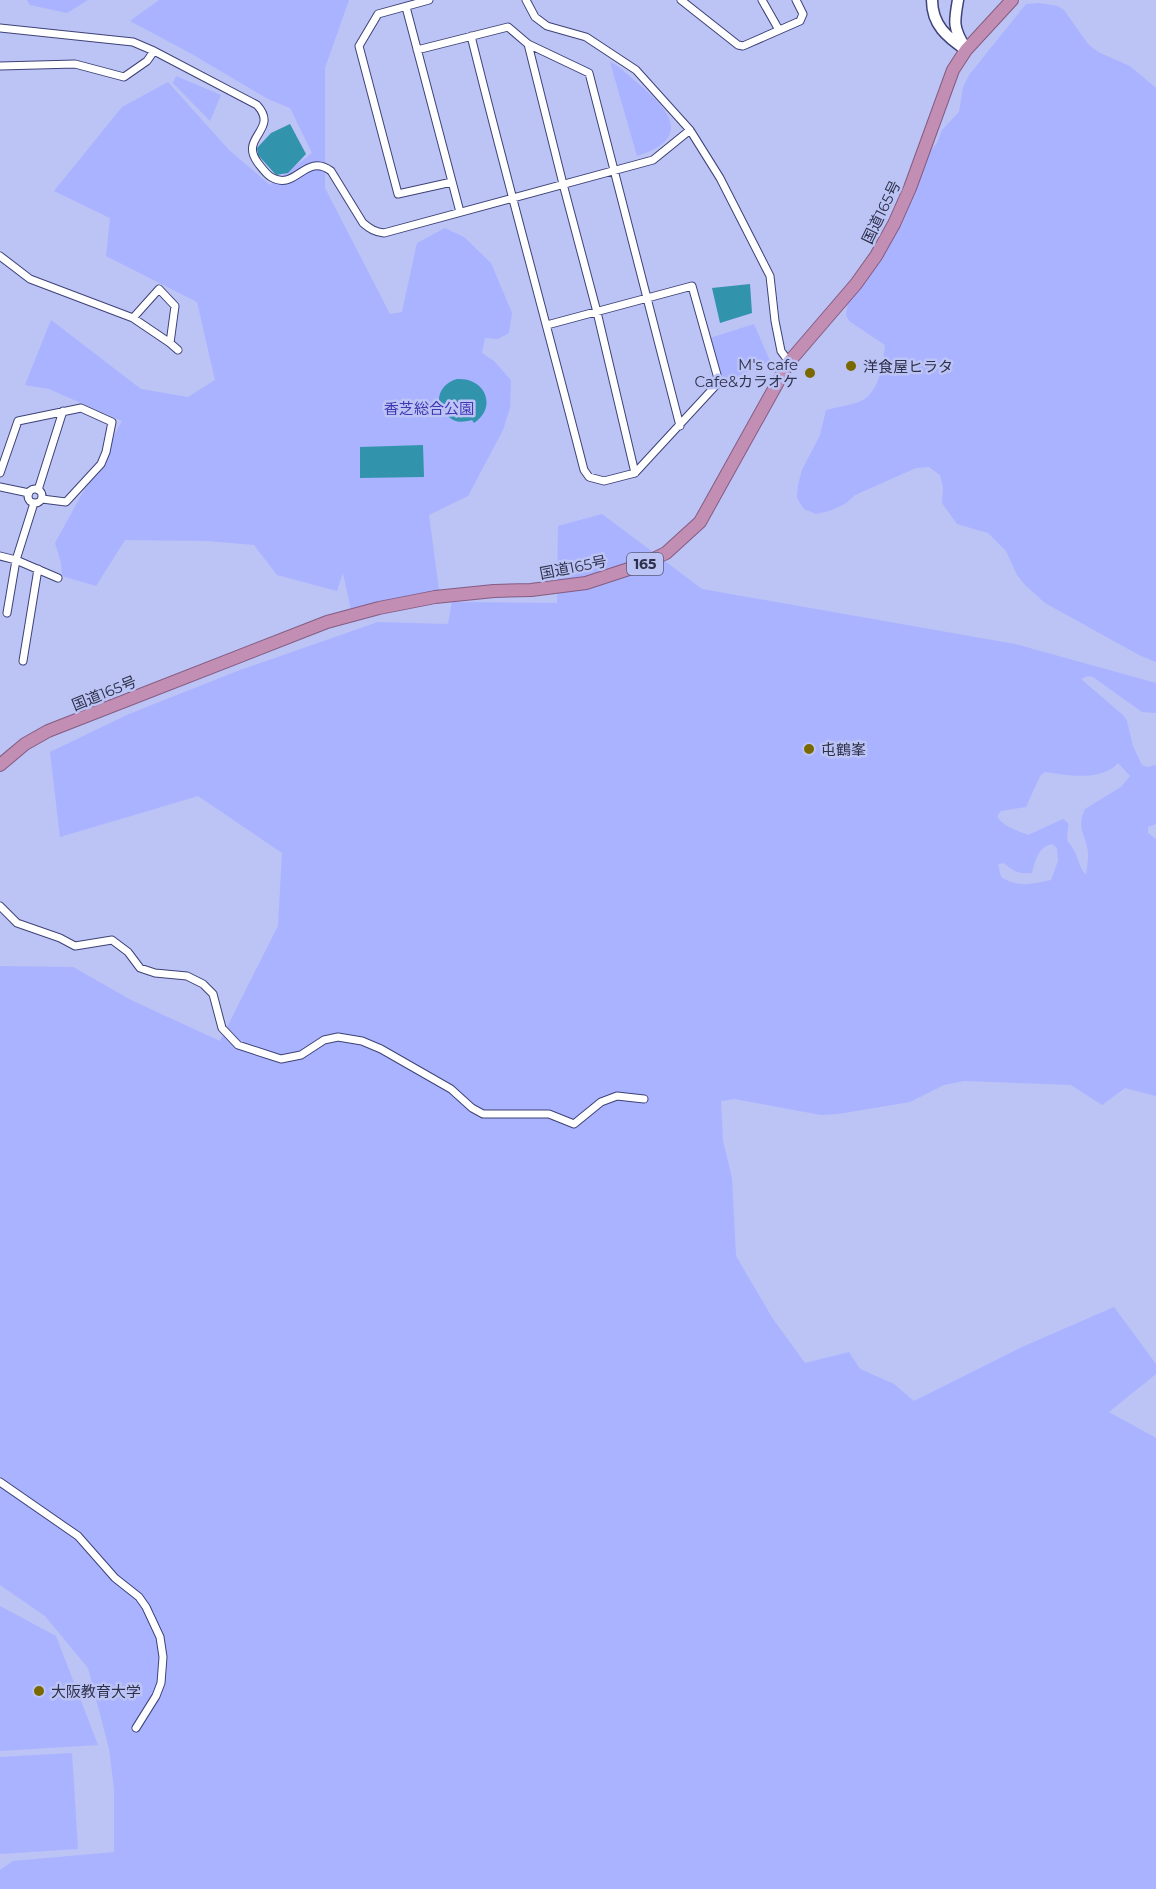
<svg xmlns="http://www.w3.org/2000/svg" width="1156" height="1889" viewBox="0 0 1156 1889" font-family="Montserrat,'Noto Sans JP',sans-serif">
<rect width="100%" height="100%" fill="#bcc3f5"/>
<!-- green -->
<path fill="#aab3ff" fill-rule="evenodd" d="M27,0H88L67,13L30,5Z
M159,0H349L325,68V188L390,314L402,312L417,243L445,228L464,237L491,263L512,313L509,333L498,339L485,338L482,353L494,361L511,380L510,408L503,430L468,496L429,515L439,590L351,610L343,573L337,591L277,575L254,545L207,541L125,540L96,586L62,576L61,563L55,543L122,421L49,389L25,385L51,320L141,389L188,397L215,380L197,302L106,256L110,218L54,191L122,107L168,82L229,150L270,185L312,153L290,108L268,99L190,53L130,21Z
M1039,3L1058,6L1064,10L1088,44L1098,52L1130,66L1156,88V662L1139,655L1045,603L1025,585L1017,575L1006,551L988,533L957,524L942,503L943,487L940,475L929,467L916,468L855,495L845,504L829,511L816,514L804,509L797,498L798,485L802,470L820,435L826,410C836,407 855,405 863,400C880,390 883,362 885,345L849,321L846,315L848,302L901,222L929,153L937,143L942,130L959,112L963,87L969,75L1026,4Z
M610,62C621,67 630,77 640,85C673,113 690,139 637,156Z
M176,76L221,95L210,121L173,83Z
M754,324L770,361L722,383L710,338Z
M602,514L702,589L1015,644L1156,683V713L1142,712L1093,677L1087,676L1081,679L1124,716L1127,721L1133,746L1142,765L1148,767L1156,765V824L1148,827V833L1156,839V1096L1125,1088L1102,1105L1071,1085L964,1081L944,1085L910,1102L838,1114L821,1115L735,1099L721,1101L723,1141L732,1178L736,1256L773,1319L805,1363L849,1352L860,1369L894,1384L914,1401L1022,1347L1114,1307L1156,1364V1374L1109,1412L1156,1438V1889H0V1870L13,1861L114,1852V1788L109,1749L88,1668L45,1616L0,1585V966L73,967L133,1001L220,1041L278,926L282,853L198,796L60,837L50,752L129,714L240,670L378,622L448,624L452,602L557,603L558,526ZM1118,763L1130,776L1121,787L1085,809C1075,830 1088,836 1088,855C1088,862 1087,868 1086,875C1079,868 1078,856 1072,847C1069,842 1068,844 1067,838C1067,832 1069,829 1068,823L1063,819L1028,835C1017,830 1003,827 997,816L1001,811L1026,807L1040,776L1045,772C1067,775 1101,782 1118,763ZM1052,844L1057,848L1058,861L1051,880C1032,884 1018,888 1001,877L998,864L1004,863C1014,872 1019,874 1032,873C1035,861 1038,847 1052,844Z
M0,1606L56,1636L98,1745L0,1751Z
M72,1753L78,1849L0,1854V1757Z"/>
<!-- water -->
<path fill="#3193ac" d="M290,124L306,154L288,173L276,175L258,155L257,148L271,133Z
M750,284L752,313L720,323L712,288Z
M457,379C485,377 498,407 474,423L472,420C454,425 447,419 441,403L439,402C438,391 446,382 457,379Z
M423,445L424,477L360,478V447Z"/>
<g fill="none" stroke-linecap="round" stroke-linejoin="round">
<defs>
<path id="minor" d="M429,0L378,14L359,46L398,194L452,182
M526,0L535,17L547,26L586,37L636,70L690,130L720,178L770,276L775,321L781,351L789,362
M681,0L738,45L743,46L800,21L803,14L796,0
M762,0L779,30
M406,7L460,212
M0,28L133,42L154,51L257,105C280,130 238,137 258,163C262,168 266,174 271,177C296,192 305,152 331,171L363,223C370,229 375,232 384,233L653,160L690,130
M471,36C507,181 547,325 584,470L589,477L604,481L635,473L719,382L692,286L547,325
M528,44L563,184L597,312L635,473
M417,50L508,27L528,44L589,73L680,426
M0,66L75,64L124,77L147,61L154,51
M0,256L30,279L133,318L170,343L175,306L159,289L133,318
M170,343L178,350
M0,473L18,421L81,408L112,422L106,452L101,464L66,502L42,499
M0,487L29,493
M28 496a7 7 0 1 1 14 0a7 7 0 1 1-14 0Z
M38,490L63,411
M34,503L16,560L58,578
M0,556L16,560L7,613
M23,661L38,569
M0,906L17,923L60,938L75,946L112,940L128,952L140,968L155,973L187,976L203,984L213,994L222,1028L238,1045L281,1059L301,1055L324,1040L338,1037L362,1041L381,1049L451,1089L472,1108L483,1114H549L574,1124L601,1102L617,1096L644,1099
M0,1482L78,1536L115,1578L139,1597L146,1607L160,1637L163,1657L161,1683L156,1696L136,1728"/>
<path id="secondary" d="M932,0C932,25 947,37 966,50
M958,0C954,22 953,28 965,47"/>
<path id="trunk" d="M0,765L25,744L48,731L327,622L379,608L435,597L494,591L531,590L586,583L641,565L666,553L700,522L789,362L856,284L876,256L894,224L910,188L953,70L966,50L1012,0"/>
</defs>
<!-- minor casing -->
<use href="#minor" stroke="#3d4277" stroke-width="9"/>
<!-- secondary casing -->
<use href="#secondary" stroke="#3d4277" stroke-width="13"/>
<!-- trunk casing -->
<use href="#trunk" stroke="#845b82" stroke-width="14"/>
<!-- minor -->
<use href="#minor" stroke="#fff" stroke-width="7"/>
<!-- secondary -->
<use href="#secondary" stroke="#fff" stroke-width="10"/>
<!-- trunk -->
<use href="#trunk" stroke="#c28eb3" stroke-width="12"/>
</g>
<!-- markers -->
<g fill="#7a6900" stroke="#bcc3f5" stroke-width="2">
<circle cx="851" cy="366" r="6"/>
<circle cx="810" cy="373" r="6"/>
<circle cx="809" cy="749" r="6"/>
<circle cx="39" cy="1691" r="6"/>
</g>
<g text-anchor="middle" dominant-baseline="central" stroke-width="5" stroke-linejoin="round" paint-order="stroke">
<!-- shield labels -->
<rect fill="#bcc3f5" stroke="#595e7e" stroke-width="1.5" x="627" y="553" width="36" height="22" rx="4.5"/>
<g font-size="14" font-weight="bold" fill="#2f324b">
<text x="645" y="564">165</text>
</g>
<!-- street labels -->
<g font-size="15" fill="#2f324b" stroke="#bcc3f5">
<text transform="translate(881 212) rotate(-64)">国道165号</text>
<text transform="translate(573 567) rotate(-11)">国道165号</text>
<text transform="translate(104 693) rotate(-22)">国道165号</text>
</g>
<!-- poi labels -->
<g font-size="15" fill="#2f324b" stroke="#bcc3f5" text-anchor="start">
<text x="798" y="364" text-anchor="end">M's cafe<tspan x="798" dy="17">Cafe&amp;カラオケ</tspan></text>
<text x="863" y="366">洋食屋ヒラタ</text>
<text x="821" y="749">屯鶴峯</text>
<text x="51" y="1691">大阪教育大学</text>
</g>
<!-- park labels -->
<g font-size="15" fill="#4037b4" stroke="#bcc3f5">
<text x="429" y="408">香芝総合公園</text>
</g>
</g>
</svg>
